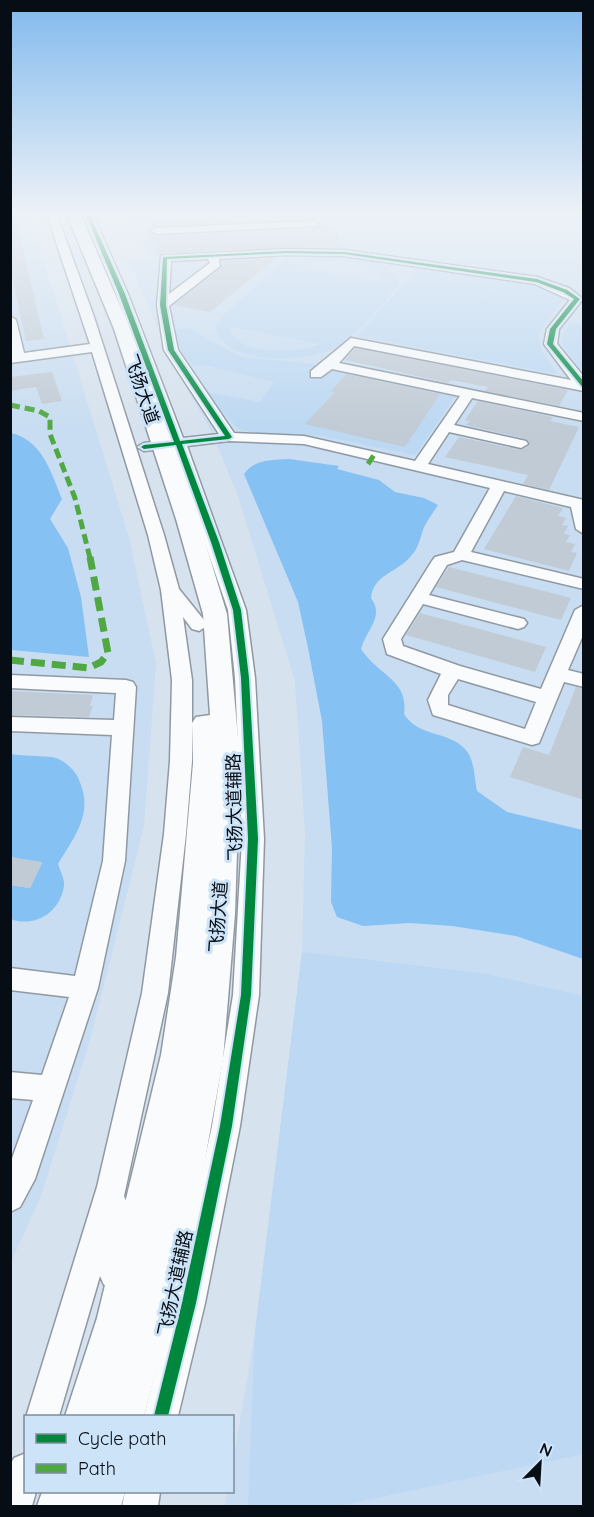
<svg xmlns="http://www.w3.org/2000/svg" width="594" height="1517" viewBox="0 0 594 1517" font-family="Quicksand,'Noto Sans SC',sans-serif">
<rect width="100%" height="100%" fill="#d6e2ee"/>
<!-- built -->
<path fill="#c8ddf1" d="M10,215H29L38,242L129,538L156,664L144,826L90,1040L41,1196L11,1262Z
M130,215H583V1506H225L227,1492H232L233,1462L255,1332L302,952L305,832L295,681L237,493L210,429L173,365L129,261L149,258Z"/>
<!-- green -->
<path fill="#bcd8f2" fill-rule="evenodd" d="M321,255C348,255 384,255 399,281L397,287C381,304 358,334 339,346C310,363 225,367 215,327L218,321L286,257L300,260ZM318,262C336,261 378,259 383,282L300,267ZM230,327H231L321,344C301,352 234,358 230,327Z
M420,266L496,279L467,319L497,280L532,282L565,297L538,334L540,348L557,374L357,336Z
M570,323L583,325V374L563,345L564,332Z
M188,328L241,357L306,363L455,397L415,455L318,435L255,433L239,429L204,392L260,402L274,382L208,366L193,365L182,354L175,330Z
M302,952L487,974L583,996V1454L339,1506H248L255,1332Z"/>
<!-- water -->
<path fill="#86c1f4" d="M11,433C42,440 51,472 62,499L50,519L68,548L81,597L89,657L11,650Z
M289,459L339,466L337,469L379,480L395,492L424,498L438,505C433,513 426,522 423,530C419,541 419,547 411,556C397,573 373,574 371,598C385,617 366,630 361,649C379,676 409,680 404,714C418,737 449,731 465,749C475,760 474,777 477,791L507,812L583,830V959L516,936L452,926L410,923L363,926L337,917L331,902L332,848L322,721L308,648L298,602L244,474C254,459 273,460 289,459Z
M11,754C21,756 51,756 56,758C65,761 76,771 79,780C94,813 75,836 58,864C60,870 65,880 64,886C60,913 34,928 11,919L10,885L30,888L42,863L11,857Z"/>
<!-- building -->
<path fill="#c1cbd5" d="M244,215H316L319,221L314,219L156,226L149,232L156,236L318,228L321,225L334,228L342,247H286L156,256L155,241H148L149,221Z
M16,219L44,339L26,341L10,267V220Z
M276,258L210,312L174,305L221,268L224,261Z
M355,348L568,390L559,406L485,391L488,387L451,380L448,383L345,360Z
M52,372L62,401L42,404L36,387L10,391V377Z
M346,374L440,394L405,447L305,424L335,392L331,391Z
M478,401L553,417L550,421L579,427L549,490L523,484L528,475L445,457L459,437L521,450L530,445L526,439L466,425L470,421L465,420Z
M516,496L563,508L558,516L566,518L562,525L568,526L564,534L570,535L566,542L575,544L571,552L577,553L569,571L484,549Z
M449,567L571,598L561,620L436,587Z
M420,613L546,647L535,672L406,635Z
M576,687L584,689V800L510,777L523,747L549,755Z
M10,691L93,695L90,706H93L89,717L10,715Z
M10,857L42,862L30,888L10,885Z"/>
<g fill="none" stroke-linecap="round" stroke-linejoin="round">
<defs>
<path id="minor" d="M47,215H57L94,317L164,535L179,589L208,625L199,631L192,629L183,617L192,680V761L186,834L168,993L124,1196L128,1206L130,1274L126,1285L115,1289L104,1285L100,1276L59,1416L26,1417L97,1187L142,993L164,834L170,761L172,680L161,590L148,535L92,352L10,363V316L16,320L24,353L90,344Z
M83,215H93L128,294L183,438L219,434L164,350L157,305L161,256L286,249L344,250L537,277L569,288L583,299L559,329L557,344L584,377V391L354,346L339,363L584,413V421L472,398L454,425L526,441L528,444L521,448L449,432L428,464L584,500V534L576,529L571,507L504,491L471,552L584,579V589L462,560L447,565L429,595L524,619L527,623L524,627L518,629L423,604L401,639L403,646L460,666L541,689L575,610L584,605V633L568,670L584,674V687L564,682L539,743L532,745L433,715L428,700L441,674L387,654L383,639L432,561L435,557L454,552L490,488L304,444L229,441L187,446L246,610L255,678L264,839L259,995L240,1126L205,1303L178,1416H144L173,1303L212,1126L233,995L242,839L235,678L228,610L172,448L144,451L137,447L144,443L169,440L116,294ZM286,255L344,256L535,284L570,300L547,329L544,344L571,380L351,338L311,371V377H321L332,369L460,396L415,461L304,436L234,433L178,350L169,306L220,266L219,259ZM208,259L210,263L169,294L171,261ZM458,679L536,702L525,729L448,705V695Z
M314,221L319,224L318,226L156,234L151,231L156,228Z
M10,675L126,680L133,682L136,687L125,861L98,988L35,1179L20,1207L10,1212V1164L33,1100L10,1098V1072L42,1075L69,997L10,990V968L75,976L103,861L112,735L10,731V717L114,720L116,693L10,688Z
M26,1453V1492H36L32,1506H10V1465L14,1458Z
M125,1492H160L158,1506H122Z"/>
<path id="major" d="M67,215H81L130,329L198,519L227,614L240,761L235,914L223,1060L189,1248L144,1416H65L97,1318L161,1055L176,957L193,763L192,723L196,717L210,715L203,614L176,519L114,329Z
M42,1492H125L121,1506H37Z"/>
</defs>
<!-- minor casing -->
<use href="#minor" stroke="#9099a3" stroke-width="3"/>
<!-- major casing -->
<use href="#major" stroke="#9099a3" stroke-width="3"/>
<!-- minor -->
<use href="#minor" fill="#f9fbfc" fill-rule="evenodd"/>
<!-- major -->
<use href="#major" fill="#f9fbfc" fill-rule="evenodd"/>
<!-- quiet-far1 -->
<path stroke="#50a842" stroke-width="5" stroke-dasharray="10 5" stroke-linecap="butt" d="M10,405L39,411L50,417V434L75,498L90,558
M368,464L374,455"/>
<!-- quiet -->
<path stroke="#50a842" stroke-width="7" stroke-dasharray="14 7" stroke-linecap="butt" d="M10,660L89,668L101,662L108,653L90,557"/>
<defs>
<path id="cycleway" d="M86,215H90L125,294L180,441L225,436L168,350L160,305L163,257L286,251L344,252L537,279L567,290L580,299L556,329L553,344L584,382V389L547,344L550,329L574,299L563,292L536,282L344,254L286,253L167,259L166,305L174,350L232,437L229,439L182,444L219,542L241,610L249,678L258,839L251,995L232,1126L196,1303L168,1416H154L182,1303L220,1126L241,995L248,839L241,678L233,610L211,542L176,445L144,449L141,447L144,445L174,442L119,294Z"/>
</defs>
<!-- cycleway casing -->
<use href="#cycleway" stroke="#cce3f8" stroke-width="4"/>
<!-- cycleway -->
<use href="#cycleway" fill="#00873e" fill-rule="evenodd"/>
</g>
<!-- sky -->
<linearGradient id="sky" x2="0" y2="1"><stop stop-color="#81b9ed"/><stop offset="0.5" stop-color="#edf2f7"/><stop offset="1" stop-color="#edf2f7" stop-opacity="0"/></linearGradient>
<rect width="594" height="428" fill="url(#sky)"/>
<g text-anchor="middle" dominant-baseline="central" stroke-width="6" stroke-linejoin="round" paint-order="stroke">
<!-- street labels -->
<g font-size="18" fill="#060d14" stroke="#cce3f8">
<text transform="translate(142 389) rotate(71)">飞扬大道</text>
<text transform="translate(234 807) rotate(-91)">飞扬大道辅路</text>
<text transform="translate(218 917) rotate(-86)">飞扬大道</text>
<text transform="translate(175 1283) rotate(-78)">飞扬大道辅路</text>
</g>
</g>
<!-- border -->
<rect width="594" height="1517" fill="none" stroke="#060d14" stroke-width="24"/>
<!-- legend -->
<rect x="24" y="1415" width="210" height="78" fill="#cce3f8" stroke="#7d8d9d" stroke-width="1.5"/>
<rect x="36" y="1434" width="30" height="9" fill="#00873e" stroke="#7d8d9d" stroke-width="1.5"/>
<text x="78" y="1445" font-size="18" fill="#060d14">Cycle path</text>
<rect x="36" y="1464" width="30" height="9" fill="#50a842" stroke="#7d8d9d" stroke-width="1.5"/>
<text x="78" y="1475" font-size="18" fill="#060d14">Path</text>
<!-- north arrow -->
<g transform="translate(540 1463) rotate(24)" stroke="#cce3f8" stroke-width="4.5" paint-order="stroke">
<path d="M0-4.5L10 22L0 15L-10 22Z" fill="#060d14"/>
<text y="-9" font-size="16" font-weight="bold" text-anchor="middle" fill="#060d14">N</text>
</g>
</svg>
